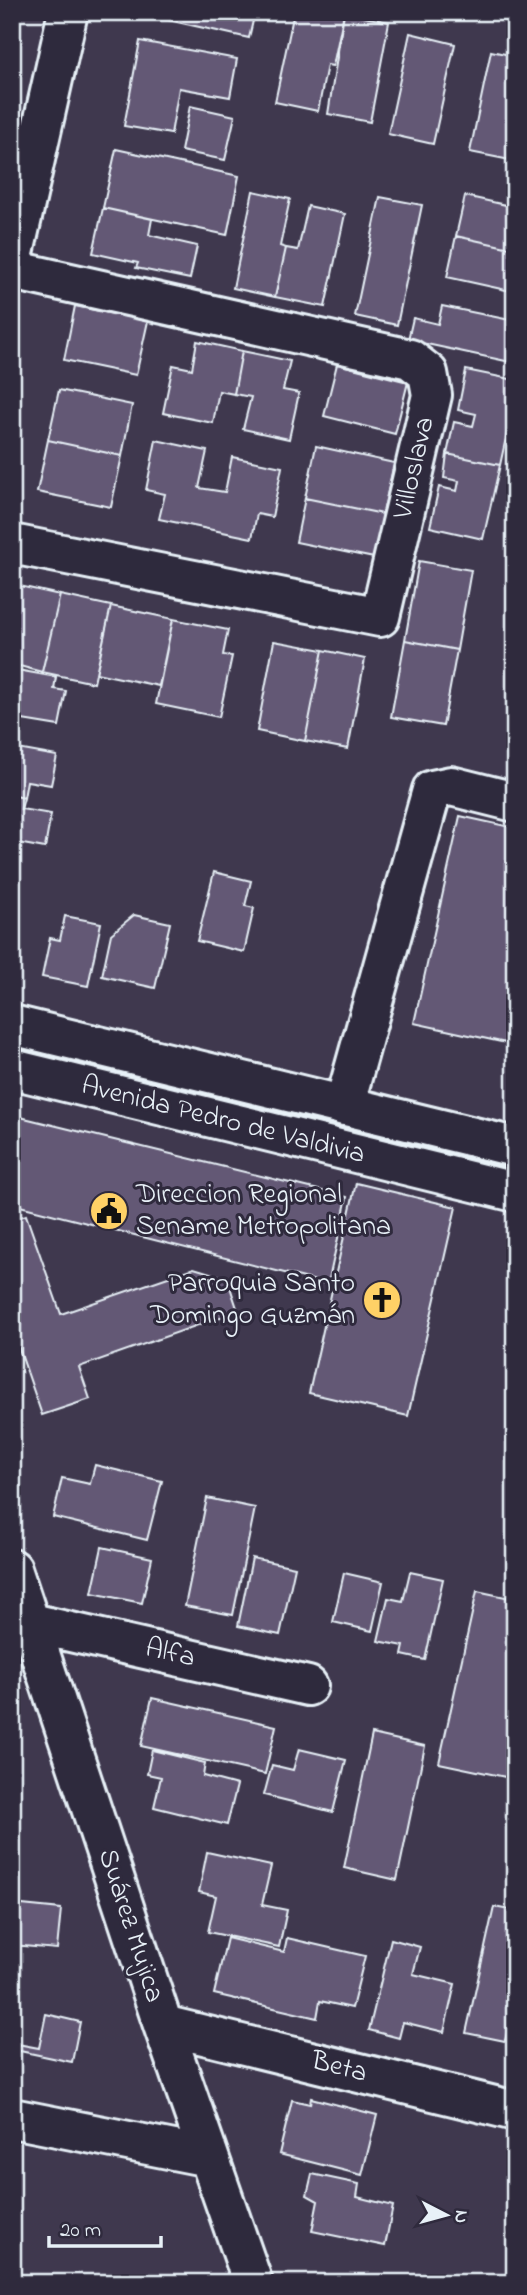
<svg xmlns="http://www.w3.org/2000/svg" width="527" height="2295" viewBox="0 0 527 2295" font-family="'Indie Flower',sans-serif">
<rect width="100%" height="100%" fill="#3f384e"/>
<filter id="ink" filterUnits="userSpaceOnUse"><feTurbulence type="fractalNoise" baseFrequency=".0143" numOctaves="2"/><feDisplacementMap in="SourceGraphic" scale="14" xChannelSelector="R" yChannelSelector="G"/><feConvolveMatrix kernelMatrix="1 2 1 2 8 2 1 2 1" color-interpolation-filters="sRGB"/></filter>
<g filter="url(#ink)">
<!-- building -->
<path fill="#645874" stroke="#e8f1f8" stroke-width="2" d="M151,12H255L249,38L150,16Z
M294,12L344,13L333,66L327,65L318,111L275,102Z
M344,13L389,22L370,122L328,114Z
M410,33L455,44L433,144L388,134Z
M140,41L237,59L230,97L179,88L171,134L124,126Z
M491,51L515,56V161L470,152Z
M190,106L235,116L225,160L181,151Z
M116,149L239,176L227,235L103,208Z
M253,191L290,199L280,246L286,248L275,297L233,288Z
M465,196L515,207V249L456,236Z
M380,197L422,205L397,325L355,316Z
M308,206L345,214L325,307L275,297L286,248L298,250Z
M103,208L152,219L149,235L197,246L190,279L136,268L138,263L93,253Z
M456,236L515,249V292L447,277Z
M75,306L148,321L136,375L64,360Z
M442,306L515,321V363L408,340L413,318L438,324Z
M197,341L242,351L234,394L219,391L213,423L163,413L173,365L192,369Z
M242,351L290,361L283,390L299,393L289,439L243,429L251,397L234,394Z
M337,364L408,382L395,434L324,416Z
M466,370L515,380V397L500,465L447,454L454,422L473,426L476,414L458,410Z
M59,390L132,405L122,456L48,440Z
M48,440L122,456L111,507L37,492Z
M156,440L207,451L199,488L225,492L232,457L282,467L272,517L257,514L252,538L159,519L165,494L146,490Z
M316,446L394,463L383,514L305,498Z
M447,454L500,465L483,539L430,527L439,487L457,491L459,481L444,478Z
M305,498L383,514L374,558L296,542Z
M515,555V578L510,576Z
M419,561L471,570L457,650L405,640Z
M15,585L60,595L42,672L12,664Z
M60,595L111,606L94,683L42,672Z
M111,606L173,619L159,686L96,673Z
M173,619L228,630L223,655L232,656L219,717L156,704Z
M405,640L457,650L443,726L391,717Z
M274,641L323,650L305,741L257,731Z
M323,650L365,659L348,749L305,741Z
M12,669L56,677L54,689L66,691L59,726L16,719L20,694L12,693Z
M12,748L57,756L51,785L27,781L24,798L12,795Z
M12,795L24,798L21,809L51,814L45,848L12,842Z
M460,816L515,828V1045L414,1023Z
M214,872L251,881L245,906L254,908L244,952L197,941Z
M134,915L170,923L155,988L102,976L111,934Z
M65,916L101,923L88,986L42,977L50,938L60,940Z
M12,1115L347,1197L328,1284L20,1206L12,1210Z
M356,1183L456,1207L408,1416L309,1393Z
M26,1215L61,1314L194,1268L227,1278L238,1311L79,1367L90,1399L42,1415L12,1328V1220Z
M95,1465L162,1481L147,1540L53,1517L62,1478L90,1484Z
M207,1498L255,1508L233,1615L185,1606Z
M102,1547L152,1558L142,1603L92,1593Z
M252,1558L295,1567L280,1635L238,1626Z
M410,1572L443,1579L425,1660L402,1655L404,1646L378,1641L388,1598L403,1601Z
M344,1573L383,1582L372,1631L333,1622Z
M477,1591L515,1599V1779L439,1763Z
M152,1698L276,1726L265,1774L141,1746Z
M372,1734L425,1746L397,1880L344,1868Z
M299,1749L346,1760L333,1812L264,1795L272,1765L293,1770Z
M152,1750L205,1763L203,1776L237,1785L227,1825L154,1807L161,1777L147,1774Z
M207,1852L271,1866L262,1905L287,1910L279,1947L208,1932L216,1896L199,1892Z
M12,1904L61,1909L57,1949L12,1945Z
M494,1907L515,1911L509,1955L515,1956V1999L505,2041L466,2033Z
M227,1938L284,1952L287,1938L365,1956L352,2008L320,2001L317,2018L214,1994Z
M391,1939L420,1947L413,1974L455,1984L444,2032L403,2022L399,2038L369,2030Z
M46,2014L80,2022L72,2062L15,2050L12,2066V2043L39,2048Z
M311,2098L377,2115L362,2175L279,2154L292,2100L310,2104Z
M312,2174L359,2184L357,2197L393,2206L385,2246L312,2231L318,2201L307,2195Z
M515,2206V2236L509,2234Z"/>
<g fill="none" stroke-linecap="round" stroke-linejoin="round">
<defs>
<path id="minor" d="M12,262L68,12
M12,270L410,359L428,373L432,395L380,617L12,544
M344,1106L432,790L451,786L515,802
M12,1569L163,2025L253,2283
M31,1623L308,1686
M163,2025L515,2111
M12,2118L209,2157"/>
<path id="secondary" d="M12,1025L515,1147
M12,1069L515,1192"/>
</defs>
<!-- minor casing -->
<use href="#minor" stroke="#e8f1f8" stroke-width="44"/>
<!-- secondary casing -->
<use href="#secondary" stroke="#e8f1f8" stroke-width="44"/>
<!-- minor -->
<use href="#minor" stroke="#2f2a3d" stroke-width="38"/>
<!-- secondary -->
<use href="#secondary" stroke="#2f2a3d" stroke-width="38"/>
</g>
</g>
<!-- icons -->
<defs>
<symbol id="civic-disc" viewBox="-11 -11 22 22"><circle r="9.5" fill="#ffd166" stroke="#2f2a3d"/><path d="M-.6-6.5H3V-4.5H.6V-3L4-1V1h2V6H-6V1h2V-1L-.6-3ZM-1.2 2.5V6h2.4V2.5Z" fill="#111"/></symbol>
<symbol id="church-disc" viewBox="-11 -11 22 22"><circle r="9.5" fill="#ffd166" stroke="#2f2a3d"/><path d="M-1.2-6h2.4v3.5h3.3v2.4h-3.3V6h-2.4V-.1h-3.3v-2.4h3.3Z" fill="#111"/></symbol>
</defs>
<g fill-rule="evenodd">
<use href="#civic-disc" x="87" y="1189" width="44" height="44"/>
<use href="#church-disc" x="360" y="1278" width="44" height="44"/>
</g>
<g text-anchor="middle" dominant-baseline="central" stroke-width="6" stroke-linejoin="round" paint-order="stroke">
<!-- street labels -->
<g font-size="28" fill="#e8f1f8" stroke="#2f2a3d">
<text transform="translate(415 468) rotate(-77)">Villoslava</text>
<text transform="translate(223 1121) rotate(14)">Avenida Pedro de Valdivia</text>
<text transform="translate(170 1654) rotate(13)">Alfa</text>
<text transform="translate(130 1926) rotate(72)">Suárez Mujica</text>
<text transform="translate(339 2068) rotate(14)">Beta</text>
</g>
<!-- poi labels -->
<g font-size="28" fill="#e8f1f8" stroke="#2f2a3d" text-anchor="start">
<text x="136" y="1195">Direccion Regional<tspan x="136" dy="32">Sename Metropolitana</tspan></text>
<text x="355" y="1284" text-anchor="end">Parroquia Santo<tspan x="355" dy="32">Domingo Guzmán</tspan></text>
</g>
</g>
<!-- margin -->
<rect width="527" height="2295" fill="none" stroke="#2f2a3d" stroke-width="42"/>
<rect x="21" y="21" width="485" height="2253" fill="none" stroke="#e8f1f8" stroke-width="2.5" filter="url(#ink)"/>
<!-- north arrow -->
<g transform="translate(446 2215) rotate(96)" stroke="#2f2a3d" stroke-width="5" paint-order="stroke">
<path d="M0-5L12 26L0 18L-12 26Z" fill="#e8f1f8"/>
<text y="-10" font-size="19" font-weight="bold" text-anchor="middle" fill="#e8f1f8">N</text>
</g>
<!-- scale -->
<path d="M49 2236v10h112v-10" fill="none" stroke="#e8f1f8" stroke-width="3.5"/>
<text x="60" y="2236" font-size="21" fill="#e8f1f8" stroke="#2f2a3d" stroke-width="5" paint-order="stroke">20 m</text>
</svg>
